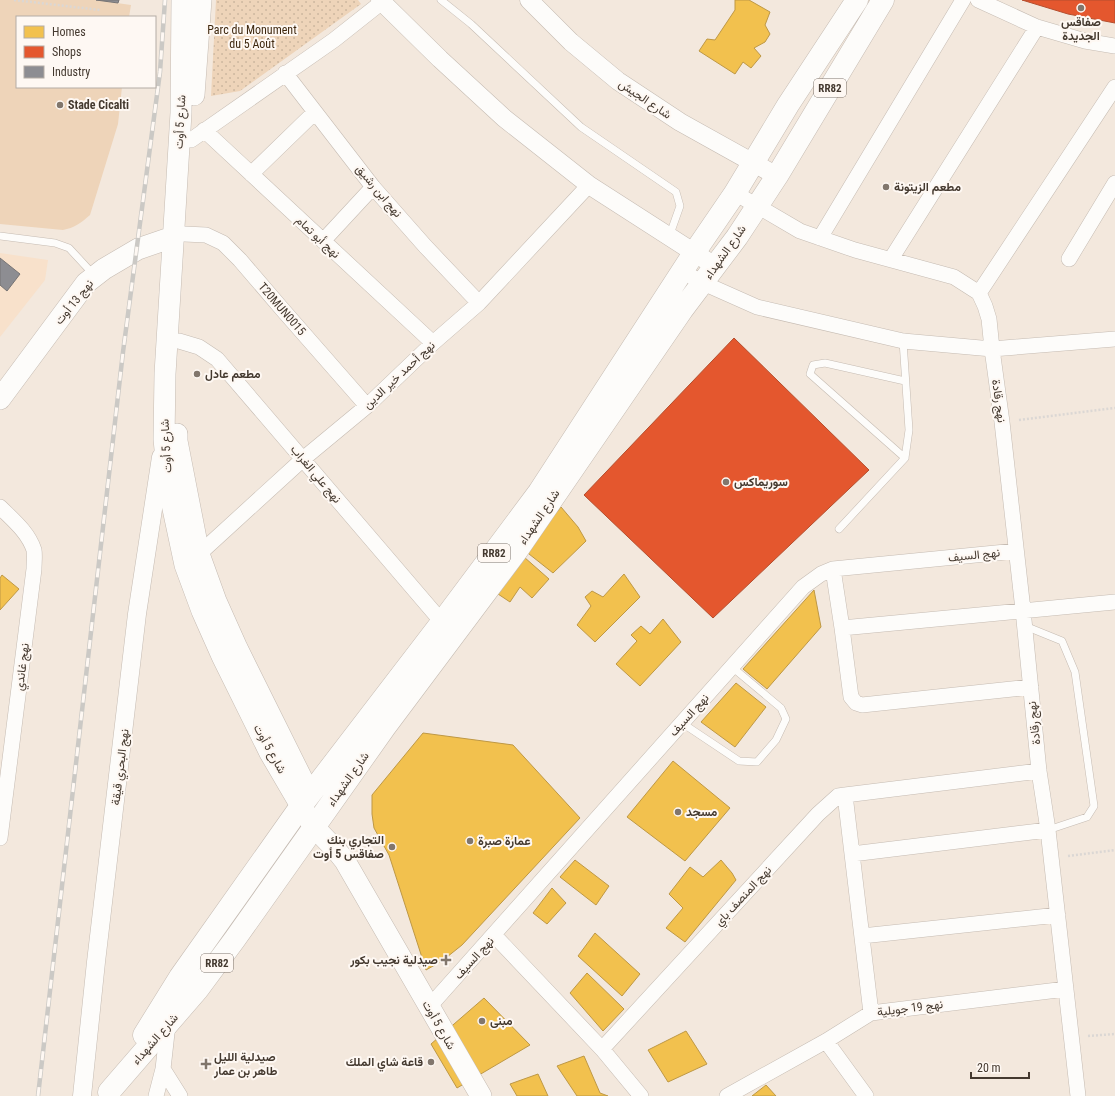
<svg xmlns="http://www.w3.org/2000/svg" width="1115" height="1096" viewBox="0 0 1115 1096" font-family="'Roboto Condensed',Vazirmatn,sans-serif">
<defs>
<pattern id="park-dots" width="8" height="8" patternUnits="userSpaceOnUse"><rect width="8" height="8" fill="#eed4b9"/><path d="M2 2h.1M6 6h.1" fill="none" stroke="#cdb79f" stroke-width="1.8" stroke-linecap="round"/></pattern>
</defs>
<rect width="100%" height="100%" fill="#f3e8dd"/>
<!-- built -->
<path fill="#f8e1cb" d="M0,253L48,260L45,280L0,337Z"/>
<!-- grass -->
<path fill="#eed4b9" d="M0,0H96L131,5L129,17H17V87H122L118,124L90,215C81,223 74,228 63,230L0,224Z"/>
<!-- park -->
<path fill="url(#park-dots)" d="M216,0H358L361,4L240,91L211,96Z"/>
<!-- homes -->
<path fill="#f2c14e" stroke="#be9845" d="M735,0H749L770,12L765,25L770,34L765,42L754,48L761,56L751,68L743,62L735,74L699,51L707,39L715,40L735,10Z
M561,507L578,527L586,541L553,573L524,550Z
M524,557L549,579L532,598L520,587L510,602L498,594Z
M624,574L640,597L595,642L577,625L591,606L585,597L592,591L603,597Z
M2,575L19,589L0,610V578Z
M814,590L821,627L767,689L743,669Z
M663,619L681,642L640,686L616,664L637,641L631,635L641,626L650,634Z
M736,683L766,707L735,747L701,722Z
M423,733L513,745L580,818L462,945L442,961L426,970L389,855L374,828L372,814V795Z
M673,761L730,808L685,861L627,817Z
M575,860L609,886L596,905L560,877Z
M721,860L732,873L736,880L685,942L666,928L683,908L669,894L690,867L703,877Z
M552,888L566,903L547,924L533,913Z
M595,933L640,974L622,996L578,956Z
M587,973L624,1009L603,1031L570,993Z
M484,998L530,1045L457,1088L431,1044Z
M686,1031L707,1064L668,1082L648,1050Z
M584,1056L600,1093L608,1096H577L557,1066Z
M538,1074L548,1096H517L510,1084Z
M766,1085L776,1096H752Z"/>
<!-- shops -->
<path fill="#e4572e" stroke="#b44e2e" d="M1022,0H1115V23L1068,14Z
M734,338L869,470L713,618L584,495Z"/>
<!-- industry -->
<path fill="#8d8d92" stroke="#777474" d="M96,0H119L118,3Z
M0,258L20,274L7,291L0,285Z"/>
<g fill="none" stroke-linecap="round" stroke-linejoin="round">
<defs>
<path id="service" d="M441,0L471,24L581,127L676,192L680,206L669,237
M0,236L55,243L69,248L93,274
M905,458L810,374L813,365L825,363L905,381
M839,529L905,458L909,430L903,341
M1025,626L1062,641L1075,672L1094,806L1087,817L1048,830
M682,723L739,761L757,762L776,740L786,719L781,708L732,667"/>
<path id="minor" d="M978,0L1037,27L1085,41L1115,46
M285,73L373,187L425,246L479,303
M204,130L433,343
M191,140L334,40L382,2
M251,174L315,112
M735,193L800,231L855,250L954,277L979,293L985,306L989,319L992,349L1002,422L1023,610L1039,771L1048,830L1078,1096
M184,234L206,235L223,243L240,260L282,309L367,406
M820,238L963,0
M323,241L373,187
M891,259L1037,27
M1069,259L1115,183
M682,271L703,283L757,307L903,341L992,349L1115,339
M979,293L1115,87
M179,341L199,347L217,359L442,622L449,627
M0,507C13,520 28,532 34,550C35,555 34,563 34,569L0,838
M199,554L303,459L367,406L433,343L479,303L589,185
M833,569L842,628L1115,602
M842,628L851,697L856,703L862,705L1031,687
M845,795L1039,771
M852,854L1048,830
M494,935L602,1049L818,814L838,796L845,795L871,1013
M862,936L1058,915
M429,1007L803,587L821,574L833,569L1016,551
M168,1024L163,1069L180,1096
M826,1041L866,1096
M602,1049L641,1096
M156,1096L163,1069
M727,1096L826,1041L871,1013L1066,989"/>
<path id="tertiary" d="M380,0L440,59L504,118L589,185L715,266
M529,0L571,42L618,81L680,122L777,176
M82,1096L96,962L137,614L161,457"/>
<path id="secondary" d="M182,0L181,113L165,374L164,439L169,490L185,565L202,611L222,656L270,753L301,806L314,827L337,851L345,861L481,1096
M194,95L201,0
M0,399L86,283L104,269L138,249L173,237
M177,434V441L199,554L216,601L237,648L307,789"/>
<path id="primary" d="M144,1035L180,977L301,806L442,622L539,492L694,253L735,193L788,105L857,0
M109,1092L198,989L235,939L385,727L516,552L682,310L737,237L777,176L883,0"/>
</defs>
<!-- service casing -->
<use href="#service" stroke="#c5bbb2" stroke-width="8"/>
<!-- minor casing -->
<use href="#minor" stroke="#c5bbb2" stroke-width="16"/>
<!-- tertiary casing -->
<use href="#tertiary" stroke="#c5bbb2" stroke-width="19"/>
<!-- secondary casing -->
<use href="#secondary" stroke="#c5bbb2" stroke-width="22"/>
<!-- primary casing -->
<use href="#primary" stroke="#c5bbb2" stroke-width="23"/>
<!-- path -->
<path stroke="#dbd7d4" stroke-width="2.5" stroke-dasharray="2 2" stroke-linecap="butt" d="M14,0L100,10
M1019,420L1115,408
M1068,856L1115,850
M1088,1036L1115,1034"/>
<!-- service -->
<use href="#service" stroke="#fdfcfa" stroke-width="7"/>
<!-- minor -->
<use href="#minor" stroke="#fdfcfa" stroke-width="15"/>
<!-- tertiary -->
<use href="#tertiary" stroke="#fdfcfa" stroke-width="18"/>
<!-- secondary -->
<use href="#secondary" stroke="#fdfcfa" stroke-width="21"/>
<!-- primary -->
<use href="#primary" stroke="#fdfcfa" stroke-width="22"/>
<defs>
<path id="rail" d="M38,1096L123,352L160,72L165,0"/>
</defs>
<!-- rail casing -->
<use href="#rail" stroke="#cbc9c5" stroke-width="4.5"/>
<!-- rail -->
<use href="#rail" stroke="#fef8f3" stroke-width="3" stroke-dasharray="9" stroke-linecap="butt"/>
</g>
<!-- markers -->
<g fill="#81766c" stroke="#fef8f3" stroke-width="1.5">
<circle cx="1081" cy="8" r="4"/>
<circle cx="60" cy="105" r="4"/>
<circle cx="886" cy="187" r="4"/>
<circle cx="197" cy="374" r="4"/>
<circle cx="726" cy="482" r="4"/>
<circle cx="678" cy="812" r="4"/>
<circle cx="470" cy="841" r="4"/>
<circle cx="392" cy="847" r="4"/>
<path d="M444 954h4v4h4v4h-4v4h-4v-4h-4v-4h4z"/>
<circle cx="482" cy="1021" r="4"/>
<circle cx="431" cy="1062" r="4"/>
<path d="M204 1058h4v4h4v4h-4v4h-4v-4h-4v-4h4z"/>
</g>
<g text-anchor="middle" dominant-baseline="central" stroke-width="4" stroke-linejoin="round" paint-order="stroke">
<!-- shield labels -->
<g fill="#fef8f3" stroke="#7c726a" stroke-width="1">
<rect x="814" y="79" width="32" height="18" rx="3"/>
<rect x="478" y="544" width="32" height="18" rx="3"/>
<rect x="201" y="954" width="32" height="18" rx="3"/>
</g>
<g font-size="11" font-weight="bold" fill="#44392f">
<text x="830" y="88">RR82</text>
<text x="494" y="553">RR82</text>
<text x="217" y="963">RR82</text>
</g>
<!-- poi labels -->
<g font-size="12" font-weight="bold" fill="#44392f" stroke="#fef8f3" text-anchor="start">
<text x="1081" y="22" text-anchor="middle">صفاقس<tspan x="1081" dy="14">الجديدة</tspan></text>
<text x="68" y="105">Stade Cicalti</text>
<text x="894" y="187">مطعم الزيتونة</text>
<text x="205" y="374">مطعم عادل</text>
<text x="734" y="482">سوريماكس</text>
<text x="686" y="812">مسجد</text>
<text x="384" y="840" text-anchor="end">التجاري بنك<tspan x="384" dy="14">صفاقس 5 أوت</tspan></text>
<text x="478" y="841">عمارة صبرة</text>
<text x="438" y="960" text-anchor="end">صيدلية نجيب بكور</text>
<text x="490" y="1021">مبنى</text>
<text x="214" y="1057">صيدلية الليل<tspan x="214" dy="14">طاهر بن عمار</tspan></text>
<text x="423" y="1062" text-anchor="end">قاعة شاي الملك</text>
</g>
<!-- park labels -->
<g font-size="12" fill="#3f280f" stroke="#fef8f3">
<text x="252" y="30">Parc du Monument<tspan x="252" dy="14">du 5 Août</tspan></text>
</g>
<!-- street labels -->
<g font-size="12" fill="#44392f" stroke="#fef8f3">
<text transform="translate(645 99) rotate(34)">شارع الجيش</text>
<text transform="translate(180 122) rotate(-87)">شارع 5 أوت</text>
<text transform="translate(379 191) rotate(50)">نهج ابن رشيق</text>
<text transform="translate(318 237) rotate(43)">نهج أبو تمام</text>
<text transform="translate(725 252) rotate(-55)">شارع الشهداء</text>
<text transform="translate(74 302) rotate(-51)">نهج 13 أوت</text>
<text transform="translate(282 309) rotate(49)">T20MUN0015</text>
<text transform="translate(399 375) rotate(-43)">نهج أحمد خير الدين</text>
<text transform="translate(999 401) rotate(82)">نهج رقادة</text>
<text transform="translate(166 446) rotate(-93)">شارع 5 أوت</text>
<text transform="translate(316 474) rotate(50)">نهج علي الغراب</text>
<text transform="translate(539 517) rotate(-56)">شارع الشهداء</text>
<text transform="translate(974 555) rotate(-6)">نهج السيف</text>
<text transform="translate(22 667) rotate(-83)">نهج غاندي</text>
<text transform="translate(689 715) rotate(-48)">نهج السيف</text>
<text transform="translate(1034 723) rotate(-96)">نهج رقادة</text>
<text transform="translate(270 749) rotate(61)">شارع 5 أوت</text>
<text transform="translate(120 767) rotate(-83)">نهج البحري قيقة</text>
<text transform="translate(348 779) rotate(-55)">شارع الشهداء</text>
<text transform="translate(743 896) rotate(-47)">نهج المنصف باي</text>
<text transform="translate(474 958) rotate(-48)">نهج السيف</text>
<text transform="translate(910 1008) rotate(-7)">نهج 19 جويلية</text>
<text transform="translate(439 1025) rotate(60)">شارع 5 أوت</text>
<text transform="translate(155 1039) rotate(-49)">شارع الشهداء</text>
</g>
</g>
<!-- legend -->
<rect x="16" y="16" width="140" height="72" fill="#fef8f3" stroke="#b4aca5"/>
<rect x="24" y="26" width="20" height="12" fill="#f2c14e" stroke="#b4aca5"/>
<text x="52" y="36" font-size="12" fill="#44392f">Homes</text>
<rect x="24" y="46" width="20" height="12" fill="#e4572e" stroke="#b4aca5"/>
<text x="52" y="56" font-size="12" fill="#44392f">Shops</text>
<rect x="24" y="66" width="20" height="12" fill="#8d8d92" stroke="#b4aca5"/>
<text x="52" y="76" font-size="12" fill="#44392f">Industry</text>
<!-- scale -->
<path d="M971 1072v6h58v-6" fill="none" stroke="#44392f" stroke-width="2"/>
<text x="977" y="1072" font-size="12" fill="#44392f" stroke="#fef8f3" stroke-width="3" paint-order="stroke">20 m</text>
</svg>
